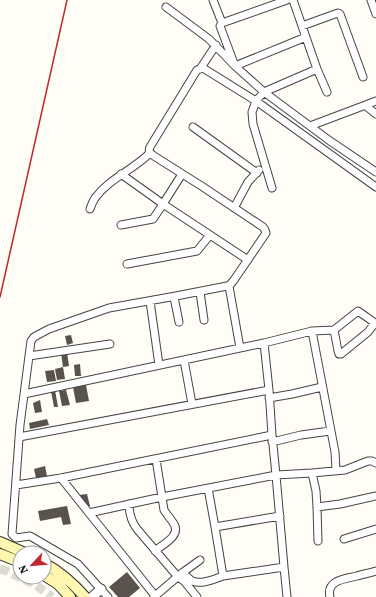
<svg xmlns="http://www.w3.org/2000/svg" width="376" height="597" viewBox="0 0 376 597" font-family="'Source Serif 4',serif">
<rect width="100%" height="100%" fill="#fffdf5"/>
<!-- building -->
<path fill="#5a524d" d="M71,335L73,343L67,345L65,336Z
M67,352L69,366L63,367L61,353Z
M80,364L81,376H75L74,365Z
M63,367L65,379L57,380L55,369Z
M54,370L56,381L47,382L45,371Z
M86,385L89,401L76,403L73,387Z
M55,390L58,407H54L51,391Z
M66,390L70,405L62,406L59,391Z
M40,400L42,412L35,413L33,403Z
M47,419L49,425L30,429L29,423Z
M45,466L47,476L36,478L34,469Z
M87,494L90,506L81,508L79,495Z
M67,506L71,524L63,525L61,517L40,521L38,511Z
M127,572L140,588L129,597H118L109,587Z"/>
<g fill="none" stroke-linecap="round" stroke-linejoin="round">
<!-- tertiary-tunnel -->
<path stroke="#dbdad3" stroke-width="9" stroke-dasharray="9 4.5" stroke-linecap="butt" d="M0,569L7,571L36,585L52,597"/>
<defs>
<path id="minor" d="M213,0L222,23
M287,0L222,23L220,26L235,66L264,92L317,69
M293,0L317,69L327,92
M371,0L376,14
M166,7L209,39L235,66L306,37
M302,26L335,14L338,13L340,14L363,77
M200,69L216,45
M363,106L376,101
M310,126L363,106H366L376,114
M193,127L257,173
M121,174L163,204L153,219L121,225
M182,174L163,204L248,260
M272,188L253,124L252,112L256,101L264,92L330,141L376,172
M234,208L248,182L259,170
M90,209C91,206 93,201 95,198C110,178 133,170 150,153
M127,264L197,251L210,235
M229,286L234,280L264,236L266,233L265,230L263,227L203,187L154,156C150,153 148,152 150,147L197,70L203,68L256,101L376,187
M200,292L204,320
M174,297L179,322
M150,301L159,365
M312,331L335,452L336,470
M264,343L312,331L334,330L358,311L375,323L368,332L341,354H339L338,351L334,330
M29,356L31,341L34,337L49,329L109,308L176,296L227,286H229L240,348
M184,360L192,404
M269,398L292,394L322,387
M19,437L269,390L264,343L24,394
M272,442L301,435L330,431
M312,473L345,470L368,461H372L376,463
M61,478L89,513L162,497L276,475L272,435
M16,485L61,478L272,435L269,390
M208,488L215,527
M129,504C129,514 131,521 137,529L178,577L184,581L197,597
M317,507L318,541
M89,513L156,597
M280,516L215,527L223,576L284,567
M344,539L376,529
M155,551C163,544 181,536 174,524C171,519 167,515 164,510L156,459
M182,573C186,575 189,579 192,581C202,585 214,579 223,576
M108,597L78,564L30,536L16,538L12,534L20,425L29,356L110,344
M154,597L182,573L200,560
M287,597L284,567L276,475L312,473L316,491L317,507L340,504L376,496
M330,597C326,580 345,579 357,576C363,574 370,573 376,571"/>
<path id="tertiary" d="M92,597L101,589"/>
<path id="secondary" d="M0,542L25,553
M0,554L20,562
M44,563C60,572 73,583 85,597
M44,575L58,584L70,597"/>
</defs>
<!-- minor casing -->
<use href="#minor" stroke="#444" stroke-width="9"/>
<!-- tertiary casing -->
<use href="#tertiary" stroke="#444" stroke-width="11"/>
<!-- secondary casing -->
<use href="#secondary" stroke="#333" stroke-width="12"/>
<!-- minor -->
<use href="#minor" stroke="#fff" stroke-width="7"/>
<!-- tertiary -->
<use href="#tertiary" stroke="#fff" stroke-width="9"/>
<!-- secondary -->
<use href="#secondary" stroke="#fff6b0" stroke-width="10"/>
<!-- rail -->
<path stroke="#c4262e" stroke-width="1.5" d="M0,297L67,0"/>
</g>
<!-- north arrow -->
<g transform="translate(32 565) rotate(244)"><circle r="19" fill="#ffffff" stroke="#a0a0a0"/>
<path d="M0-3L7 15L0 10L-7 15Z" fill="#c4262e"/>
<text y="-6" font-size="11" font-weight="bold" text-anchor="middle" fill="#111111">N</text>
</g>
</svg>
